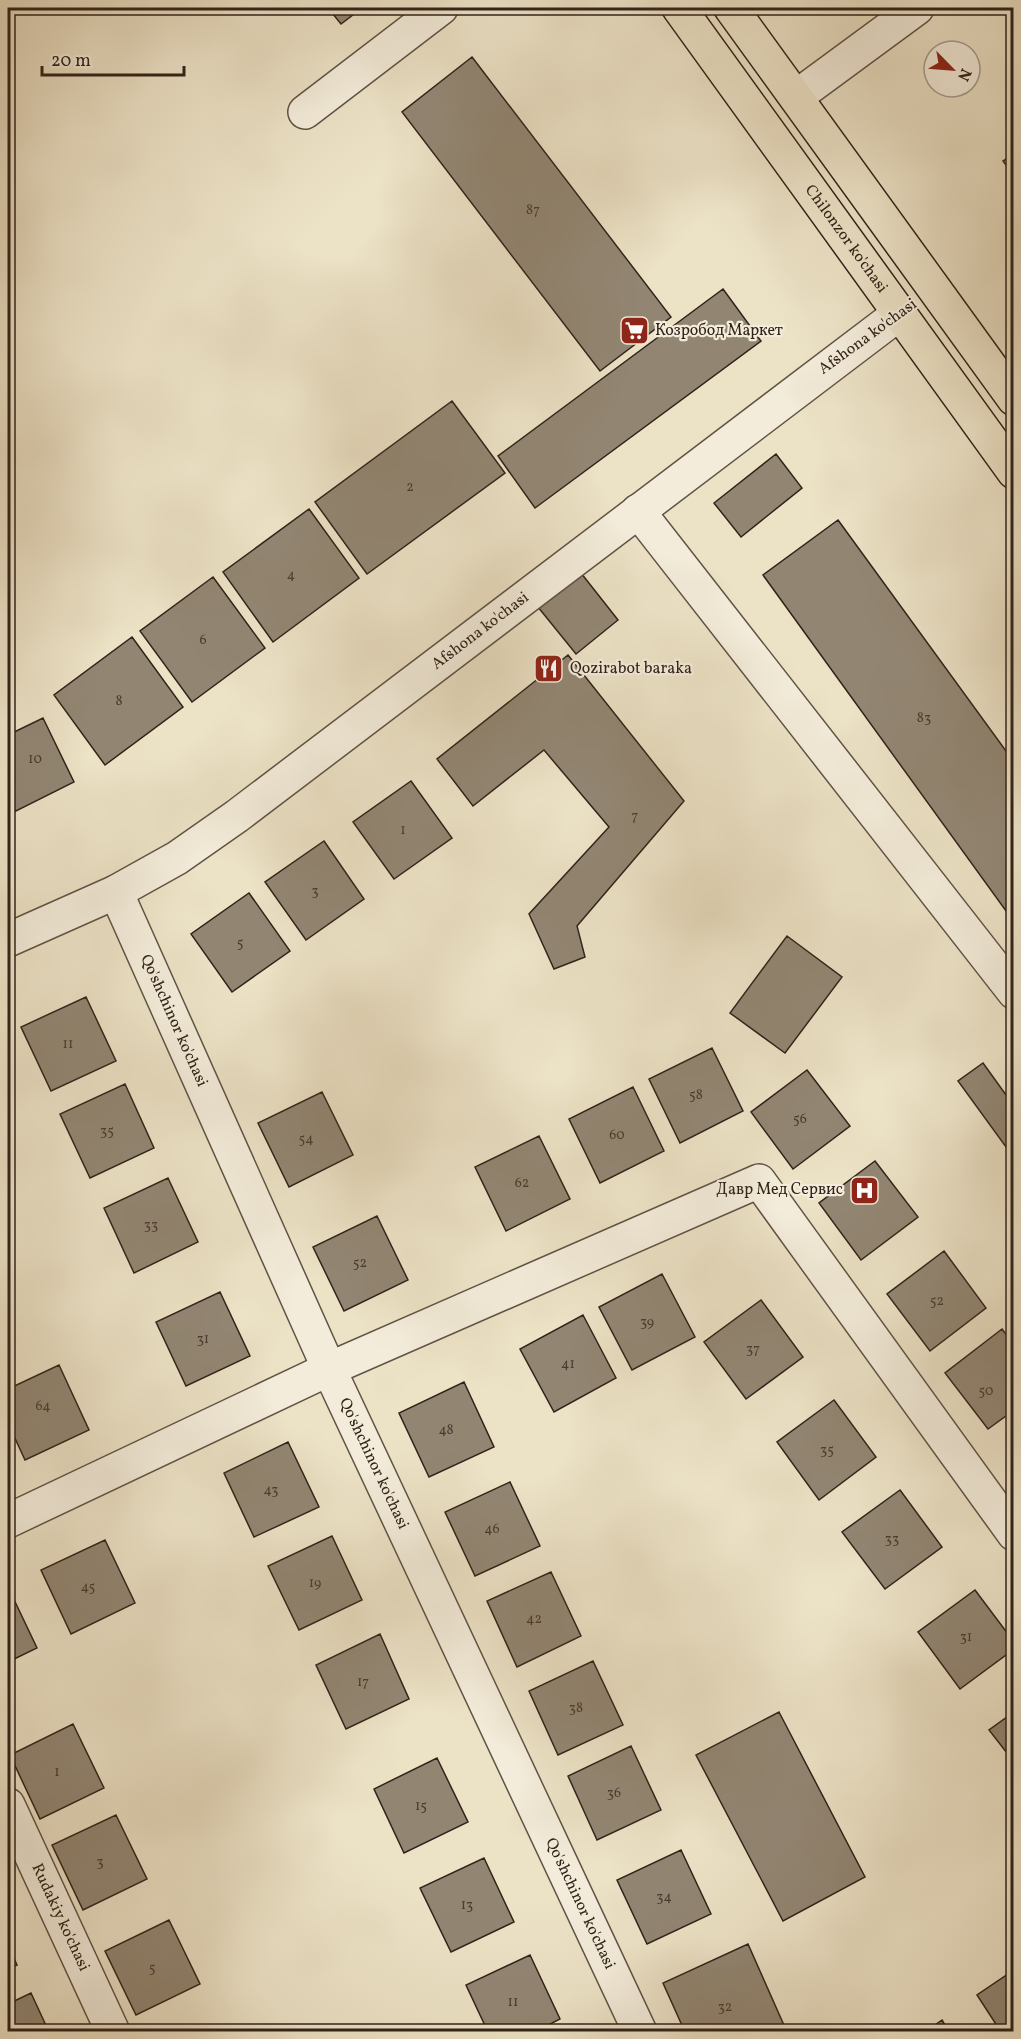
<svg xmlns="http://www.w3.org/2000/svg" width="1021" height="2039" viewBox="0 0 1021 2039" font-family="Vollkorn,serif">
<rect width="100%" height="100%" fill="#ece2c6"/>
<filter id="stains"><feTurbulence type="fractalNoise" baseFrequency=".00333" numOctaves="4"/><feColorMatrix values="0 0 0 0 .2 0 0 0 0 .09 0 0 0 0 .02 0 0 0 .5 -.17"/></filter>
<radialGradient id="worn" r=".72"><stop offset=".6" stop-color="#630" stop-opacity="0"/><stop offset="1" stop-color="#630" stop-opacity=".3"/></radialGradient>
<!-- building -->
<path fill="#928673" stroke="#31231a" stroke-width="1.5" d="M328,8H362L341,24Z
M472,57L671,317L600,371L402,112Z
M1014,154V176L1003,161Z
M723,289L761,341L535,508L498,456Z
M452,401L505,473L367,574L315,502Z
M776,454L802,488L741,537L714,503Z
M309,509L359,578L273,642L223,572Z
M838,520L1014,762V922L763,575Z
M581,573L618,620L576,654L538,607Z
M213,577L265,648L192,702L140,631Z
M132,637L183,707L105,765L54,695Z
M568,655L684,801L577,926L585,957L554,969L529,914L609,827L544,750L473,806L437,759Z
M43,718L74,782L10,814L8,808V735Z
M411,781L452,838L394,879L353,822Z
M324,841L364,899L306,940L265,882Z
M249,893L290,951L232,992L191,934Z
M787,936L842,977L785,1053L730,1013Z
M86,997L116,1061L51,1091L21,1027Z
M712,1048L743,1111L680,1143L649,1079Z
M983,1063L1014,1106V1158L958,1081Z
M807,1070L850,1126L793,1169L751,1112Z
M125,1084L154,1148L90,1178L60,1114Z
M633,1087L664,1151L600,1183L569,1119Z
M322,1092L353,1155L289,1187L258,1123Z
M539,1136L570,1199L506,1231L475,1167Z
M875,1161L918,1217L861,1260L819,1203Z
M168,1178L198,1242L134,1273L104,1208Z
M377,1216L408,1280L344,1311L313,1247Z
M944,1251L986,1308L930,1351L887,1294Z
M662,1274L695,1337L632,1370L599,1307Z
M220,1292L250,1356L186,1386L156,1322Z
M761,1300L803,1357L746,1399L704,1342Z
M583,1315L616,1378L554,1412L520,1349Z
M1002,1329L1014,1345V1410L988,1429L945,1373Z
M59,1365L89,1430L25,1460L8,1423V1389Z
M464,1382L494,1447L429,1477L399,1413Z
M834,1400L876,1457L819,1500L777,1442Z
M288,1442L319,1507L254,1537L224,1473Z
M510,1482L540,1546L475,1576L445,1512Z
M900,1490L942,1547L885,1589L842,1532Z
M332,1536L362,1600L299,1630L268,1566Z
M105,1540L135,1603L71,1634L41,1570Z
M551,1572L581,1636L517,1667L487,1601Z
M8,1587L37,1648L8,1662Z
M975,1590L1014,1642V1649L960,1689L918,1632Z
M380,1634L409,1699L346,1729L316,1665Z
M593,1661L623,1725L558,1755L529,1691Z
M779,1712L865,1877L783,1921L696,1755Z
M1014,1712V1762L989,1730Z
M73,1724L104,1788L40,1819L10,1755Z
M631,1746L661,1810L597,1840L568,1776Z
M437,1758L468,1822L404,1853L374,1789Z
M116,1815L147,1879L83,1910L52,1845Z
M681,1850L711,1914L647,1944L617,1880Z
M484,1858L514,1922L451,1952L420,1888Z
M169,1920L200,1984L136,2015L105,1951Z
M8,1944L17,1965L8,1969Z
M748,1944L787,2032H685L663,1983Z
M530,1955L560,2019L535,2032H488L466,1985Z
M1014,1970V2032H1001L977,1995Z
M31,1993L49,2032H8V2004Z
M942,2020L949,2032H925Z"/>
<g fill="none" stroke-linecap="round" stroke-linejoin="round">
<defs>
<g id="minor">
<path d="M796,97L917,8"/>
<path d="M305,112L441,8"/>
<path d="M638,511L1014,992"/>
<path id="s1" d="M116,892L329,1369L640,2032"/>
<path id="s2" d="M8,940L116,892L177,858L237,816L900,313"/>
<path d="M8,1521L329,1369L759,1181L1014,1534"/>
<path id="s3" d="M8,1805L113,2032"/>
</g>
<g id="major">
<path id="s4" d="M679,8L1014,472"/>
<path d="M731,8L1014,399"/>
</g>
</defs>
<!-- minor casing -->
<use href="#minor" stroke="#605345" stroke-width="36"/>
<!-- major casing -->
<use href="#major" stroke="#31231a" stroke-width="36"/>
<!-- minor -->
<use href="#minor" stroke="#f3ecda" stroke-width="33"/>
<!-- major -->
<use href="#major" stroke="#ece2c6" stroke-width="33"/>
</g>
<!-- icons -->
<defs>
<symbol id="supermarket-square" viewBox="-11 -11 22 22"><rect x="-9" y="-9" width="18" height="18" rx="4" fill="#8f2418" stroke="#f3ecda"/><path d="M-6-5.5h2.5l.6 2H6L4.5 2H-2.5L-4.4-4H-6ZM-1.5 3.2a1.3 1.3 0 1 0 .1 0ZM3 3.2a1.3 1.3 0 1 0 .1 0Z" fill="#fff"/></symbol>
<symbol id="restaurant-square" viewBox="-11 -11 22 22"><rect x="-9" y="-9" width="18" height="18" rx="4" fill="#8f2418" stroke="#f3ecda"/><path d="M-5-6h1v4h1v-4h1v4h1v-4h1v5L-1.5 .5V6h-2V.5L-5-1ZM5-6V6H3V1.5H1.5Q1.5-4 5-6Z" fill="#fff"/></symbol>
<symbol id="hospital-square" viewBox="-11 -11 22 22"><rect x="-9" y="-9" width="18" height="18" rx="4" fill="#8f2418" stroke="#f3ecda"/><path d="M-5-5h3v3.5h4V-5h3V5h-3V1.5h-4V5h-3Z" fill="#fff"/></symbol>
</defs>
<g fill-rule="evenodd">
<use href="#supermarket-square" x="618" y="314" width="33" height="33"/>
<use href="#restaurant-square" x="532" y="652" width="33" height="33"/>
<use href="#hospital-square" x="848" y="1174" width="33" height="33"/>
</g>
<g text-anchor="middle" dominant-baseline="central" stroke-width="4.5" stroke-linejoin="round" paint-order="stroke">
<!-- number labels -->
<g font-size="14" fill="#493c30">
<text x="533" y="210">87</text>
<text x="410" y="487">2</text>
<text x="291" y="575">4</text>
<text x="203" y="640">6</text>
<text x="119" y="701">8</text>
<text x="924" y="718">83</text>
<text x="35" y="759">10</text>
<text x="635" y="816">7</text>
<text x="403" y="830">1</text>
<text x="315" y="891">3</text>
<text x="240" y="943">5</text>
<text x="68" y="1044">11</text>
<text x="696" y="1095">58</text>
<text x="800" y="1119">56</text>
<text x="107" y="1131">35</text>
<text x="617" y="1135">60</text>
<text x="306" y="1139">54</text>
<text x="522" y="1183">62</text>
<text x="151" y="1225">33</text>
<text x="360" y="1263">52</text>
<text x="937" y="1301">52</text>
<text x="647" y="1322">39</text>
<text x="203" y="1339">31</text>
<text x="753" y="1349">37</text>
<text x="568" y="1364">41</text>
<text x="986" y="1391">50</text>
<text x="43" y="1406">64</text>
<text x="446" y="1430">48</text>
<text x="827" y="1450">35</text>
<text x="271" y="1490">43</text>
<text x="492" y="1529">46</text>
<text x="892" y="1539">33</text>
<text x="315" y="1583">19</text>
<text x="88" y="1587">45</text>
<text x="534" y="1619">42</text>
<text x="966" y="1637">31</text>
<text x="363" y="1682">17</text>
<text x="576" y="1708">38</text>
<text x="57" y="1772">1</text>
<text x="614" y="1793">36</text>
<text x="421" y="1806">15</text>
<text x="100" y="1862">3</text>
<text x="664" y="1897">34</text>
<text x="467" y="1905">13</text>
<text x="152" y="1968">5</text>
<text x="513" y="2002">11</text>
<text x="725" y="2007">32</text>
</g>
<!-- street labels -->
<g font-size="16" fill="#31231a" stroke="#f3ecda">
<text stroke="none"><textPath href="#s4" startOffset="285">Chilonzor ko'chasi</textPath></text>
<text transform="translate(868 337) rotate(-36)">Afshona ko'chasi</text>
<text stroke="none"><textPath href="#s2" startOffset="567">Afshona ko'chasi</textPath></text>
<text stroke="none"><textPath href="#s1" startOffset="141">Qo'shchinor ko'chasi</textPath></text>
<text stroke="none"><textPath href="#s1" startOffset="627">Qo'shchinor ko'chasi</textPath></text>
<text stroke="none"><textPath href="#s1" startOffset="1113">Qo'shchinor ko'chasi</textPath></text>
<text stroke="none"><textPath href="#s3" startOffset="124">Rudakiy ko'chasi</textPath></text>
</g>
<!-- poi labels -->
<g font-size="16" fill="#31231a" stroke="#f3ecda" text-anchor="start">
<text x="655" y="331">Козробод Маркет</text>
<text x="570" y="669">Qozirabot baraka</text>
<text x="843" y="1190" text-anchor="end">Давр Мед Сервис</text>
</g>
</g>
<!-- margin -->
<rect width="1021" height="2039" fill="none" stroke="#ece2c6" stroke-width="30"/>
<rect x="9" y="9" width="1003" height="2021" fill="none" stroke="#31231a" stroke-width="3"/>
<rect x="15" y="15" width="991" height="2009" fill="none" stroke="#31231a" stroke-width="1.5"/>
<!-- north arrow -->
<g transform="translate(952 69) rotate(115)"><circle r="28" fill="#f3ecda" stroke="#a59c8d" stroke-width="1.5"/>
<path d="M0-4.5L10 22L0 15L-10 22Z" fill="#8f2418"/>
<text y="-9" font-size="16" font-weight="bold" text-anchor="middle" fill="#31231a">N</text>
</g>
<!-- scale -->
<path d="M42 66v9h142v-9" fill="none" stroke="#31231a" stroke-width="3"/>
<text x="51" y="66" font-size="18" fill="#31231a" stroke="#f3ecda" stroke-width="4.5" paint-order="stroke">20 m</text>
<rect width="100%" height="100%" filter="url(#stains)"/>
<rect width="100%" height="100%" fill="url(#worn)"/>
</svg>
